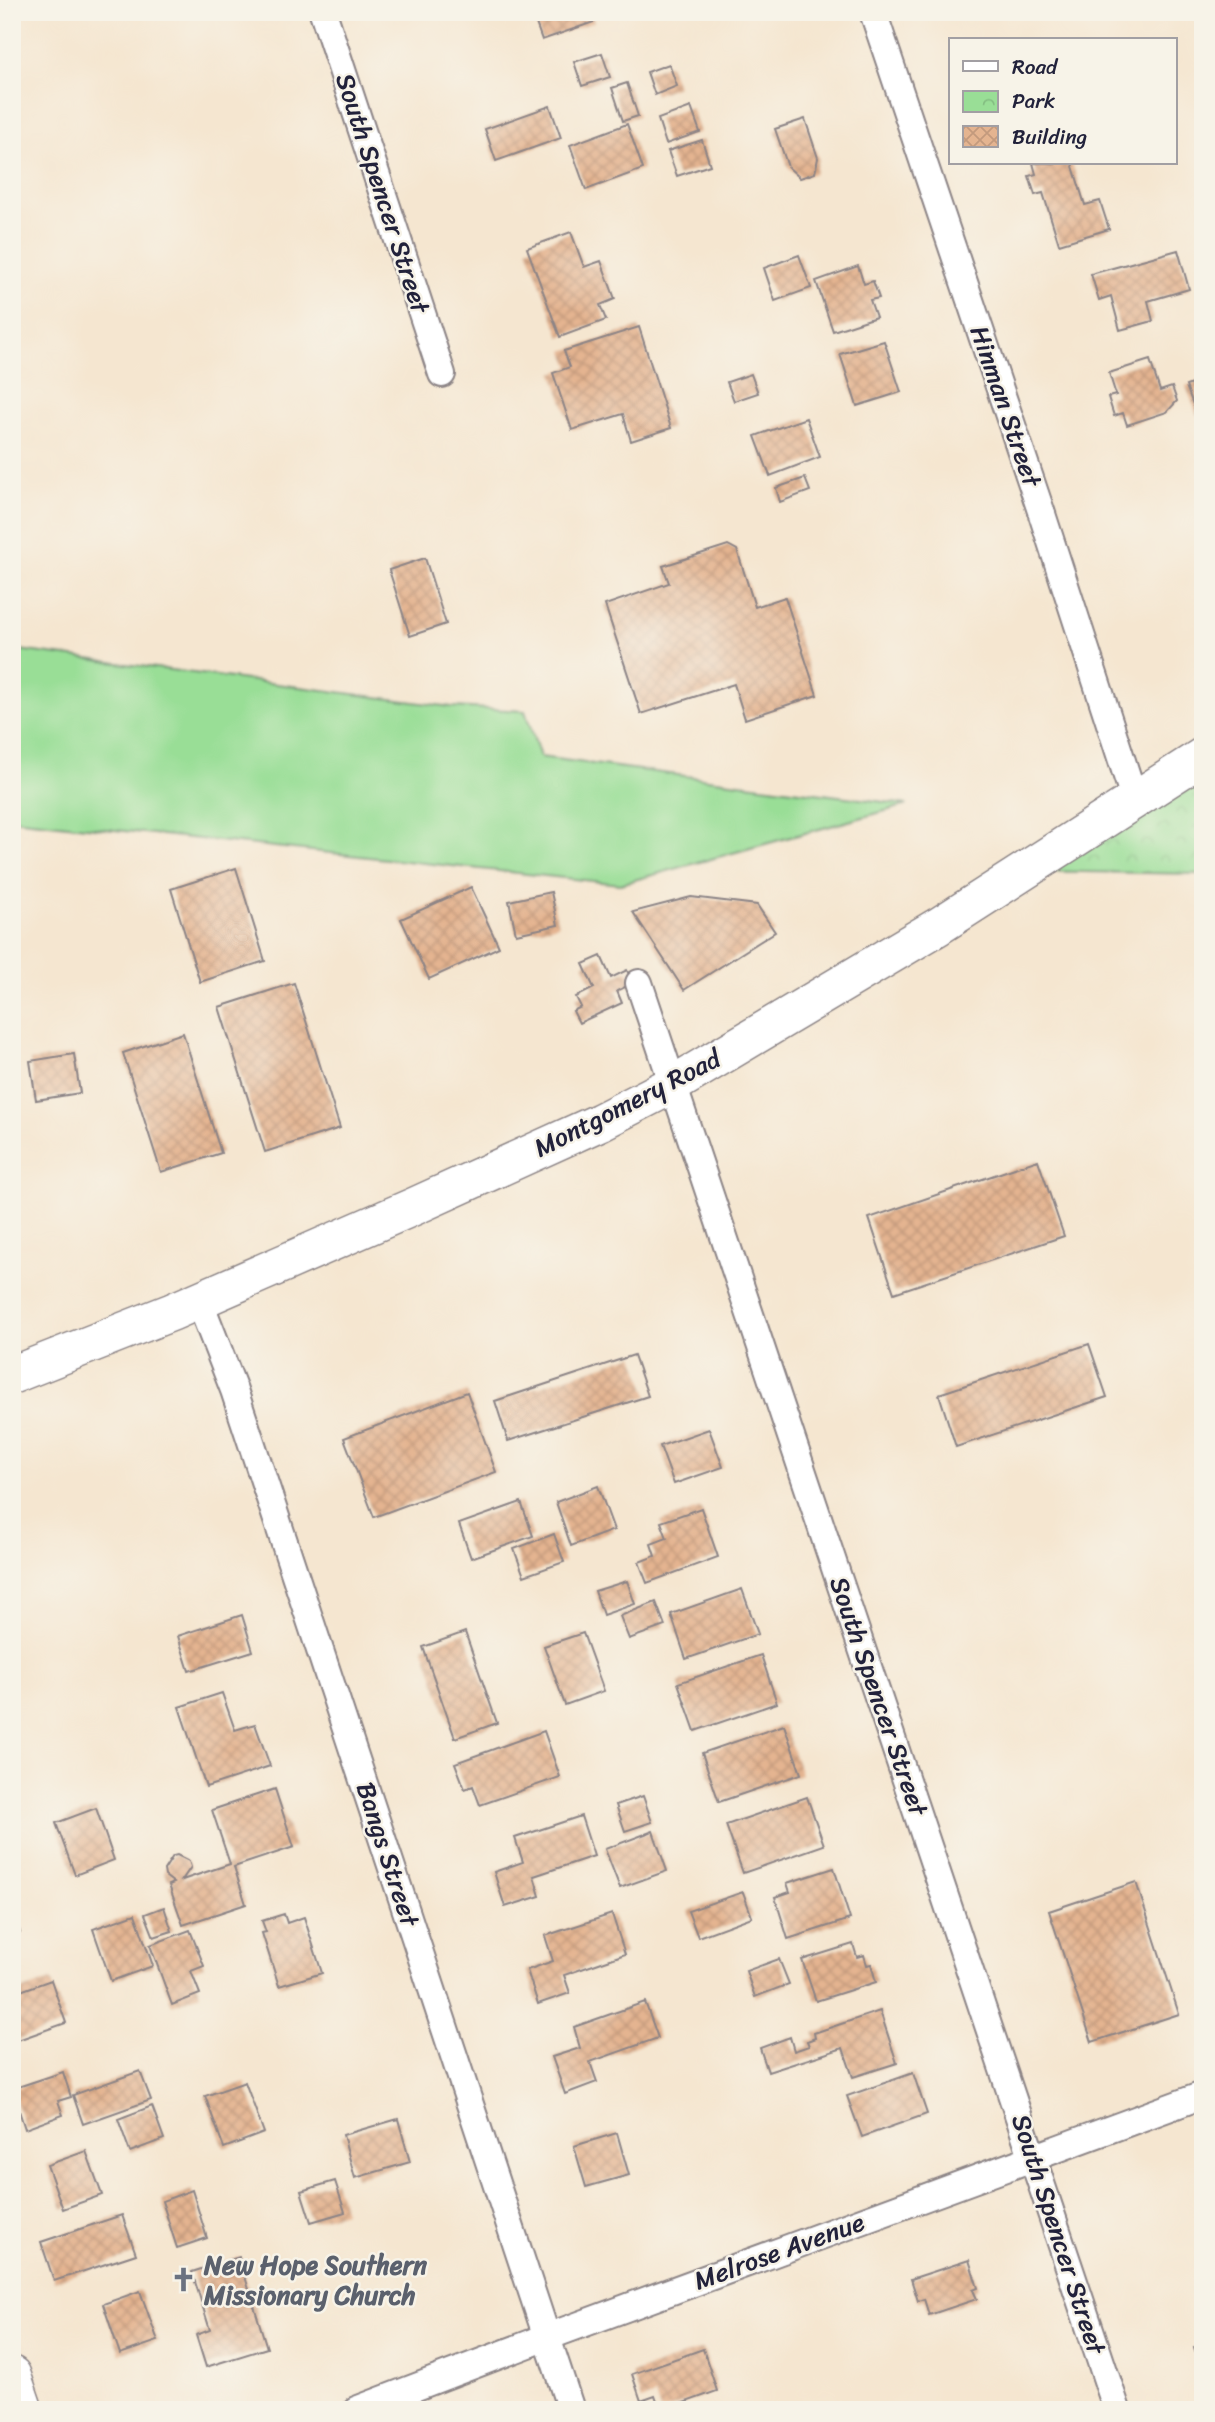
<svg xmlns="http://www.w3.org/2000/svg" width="1215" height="2422" viewBox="0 0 1215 2422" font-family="Sriracha,sans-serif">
<defs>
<pattern id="park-crowns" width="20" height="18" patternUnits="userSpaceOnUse" patternTransform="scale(1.75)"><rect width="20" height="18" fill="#99de96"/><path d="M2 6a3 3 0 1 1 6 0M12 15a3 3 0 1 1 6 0" fill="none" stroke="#84be82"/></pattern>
<pattern id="building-cross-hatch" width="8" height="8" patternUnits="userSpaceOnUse" patternTransform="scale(1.75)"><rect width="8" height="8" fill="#e4b490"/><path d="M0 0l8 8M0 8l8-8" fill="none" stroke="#c39a7d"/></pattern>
</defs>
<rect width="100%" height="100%" fill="#f7f3e8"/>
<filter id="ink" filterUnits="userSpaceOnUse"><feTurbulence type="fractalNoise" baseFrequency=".0143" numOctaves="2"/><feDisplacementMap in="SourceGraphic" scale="14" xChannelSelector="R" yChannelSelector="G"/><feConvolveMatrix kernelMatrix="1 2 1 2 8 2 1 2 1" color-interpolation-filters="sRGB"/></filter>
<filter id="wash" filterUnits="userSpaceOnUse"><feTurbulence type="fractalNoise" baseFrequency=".00686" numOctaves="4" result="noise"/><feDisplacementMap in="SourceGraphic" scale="28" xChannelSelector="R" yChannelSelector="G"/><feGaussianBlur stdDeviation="1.57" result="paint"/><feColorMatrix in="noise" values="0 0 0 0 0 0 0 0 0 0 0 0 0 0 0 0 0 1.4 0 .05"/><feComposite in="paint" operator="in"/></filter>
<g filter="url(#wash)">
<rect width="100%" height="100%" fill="#f5e6d0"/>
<!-- green -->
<path fill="#99de96" stroke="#5e8068" stroke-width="2" d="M12,649L452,707L525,711L540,757L907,805L620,884L12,819Z"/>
<!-- park -->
<path fill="url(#park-crowns)" stroke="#5e8068" stroke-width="2" d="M1203,756V874L1026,871Z"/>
<g id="blocks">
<!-- building -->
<path fill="url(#building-cross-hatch)" d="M532,12H590L594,22L542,40Z
M602,53L610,77L582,86L574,62Z
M669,64L677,86L655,95L647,72Z
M627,83L638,116L623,121L612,88Z
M550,106L561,138L496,161L485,129Z
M691,107L700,132L666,144L658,119Z
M805,119L818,158L815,173L800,178L788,167L775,129Z
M627,124L643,169L586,190L570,145Z
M702,140L710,165L677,176L668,151Z
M1033,163H1072L1085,205L1100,201L1109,229L1059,244L1043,193L1035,195L1029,176L1036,174Z
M571,232L584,267L601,261L615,299L600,305L606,320L560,337L527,248Z
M1178,250L1189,289L1148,301L1153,321L1120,330L1111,296L1099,300L1091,274Z
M799,255L811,288L775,301L764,268Z
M858,266L864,284L873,281L879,298L870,300L876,317L833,331L816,281Z
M639,327L671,428L631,441L623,414L572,430L553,373L570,367L564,351Z
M884,341L901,392L857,406L840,354Z
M1150,360L1160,391L1172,387L1177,401L1167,412L1127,425L1123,413L1114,416L1108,397L1116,395L1109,373Z
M751,374L758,393L734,401L727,382Z
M1203,380V413L1197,415L1186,386Z
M806,418L820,457L770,476L755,436Z
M805,478L810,491L780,502L776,488Z
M728,545L737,550L755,607L785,597L817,695L745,719L734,684L641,714L605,605L669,583L663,566Z
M425,558L446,624L410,636L389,570Z
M236,868L265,961L200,982L171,889Z
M471,887L499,947L429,979L401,919Z
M551,892L558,925L516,934L509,901Z
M691,897L757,905L775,932L684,990L633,912Z
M601,956L611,978L627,970L633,983L617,991L622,1003L579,1023L573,1011L581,1007L576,997L594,988L583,964Z
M294,983L340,1128L265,1152L219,1007Z
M183,1033L221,1153L161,1172L123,1053Z
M74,1054L80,1093L36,1100L30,1061Z
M1038,1160L1064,1236L894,1293L869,1218Z
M1089,1344L1107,1397L956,1447L939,1394Z
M634,1355L648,1396L508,1441L495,1401Z
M467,1392L496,1472L374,1517L344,1438Z
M709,1429L723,1467L674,1484L660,1446Z
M598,1486L614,1530L571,1546L556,1502Z
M521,1502L533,1536L471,1558L459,1524Z
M701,1508L718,1557L647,1583L639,1562L655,1556L651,1544L667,1538L661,1522Z
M554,1534L564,1562L524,1576L514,1549Z
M627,1581L635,1604L603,1615L595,1591Z
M742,1589L758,1634L686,1659L671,1614Z
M656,1602L665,1626L629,1639L620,1616Z
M242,1615L253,1651L189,1671L178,1636Z
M465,1632L497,1723L455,1738L423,1647Z
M583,1633L604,1691L565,1705L544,1646Z
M761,1655L777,1703L695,1731L678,1683Z
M222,1693L235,1730L255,1724L270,1766L206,1787L179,1707Z
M784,1725L801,1774L719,1802L702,1753Z
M544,1731L560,1777L480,1805L473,1786L465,1789L455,1763Z
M275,1789L294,1847L234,1867L246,1904L183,1925L169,1885L174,1883L165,1876L164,1870L173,1856L177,1855L189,1861L191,1867L182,1880L230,1864L212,1810Z
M643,1796L652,1822L625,1831L616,1805Z
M807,1797L824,1845L743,1873L726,1825Z
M96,1808L114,1860L75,1875L56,1823Z
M581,1816L594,1856L534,1876L540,1896L505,1907L494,1872L523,1862L515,1838Z
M653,1831L667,1871L620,1888L605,1849Z
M834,1868L850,1919L788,1939L775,1897L790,1892L787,1883Z
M1136,1882L1179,2014L1092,2042L1049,1911Z
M743,1892L752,1917L698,1937L688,1911Z
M164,1907L172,1931L154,1937L145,1914Z
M12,1911L20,1932L12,1935Z
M135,1914L153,1966L111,1981L93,1929Z
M284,1914L287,1923L304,1917L322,1973L279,1986L262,1933L266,1932L262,1921Z
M612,1914L625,1954L564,1975L570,1993L538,2004L527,1970L553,1961L545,1936Z
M190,1930L204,1966L191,1971L200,1994L172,2005L150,1945Z
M853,1944L857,1957L864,1955L867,1965L871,1964L876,1982L816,2001L802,1960Z
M779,1959L789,1984L755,1997L746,1971Z
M51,1980L66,2023L12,2042V1994Z
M645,2002L658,2038L590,2062L597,2082L565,2094L552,2057L580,2048L574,2027Z
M880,2011L897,2063L853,2077L843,2048L768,2072L760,2048L790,2037L794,2051L809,2046L807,2041L815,2038L814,2033Z
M140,2071L151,2100L83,2124L73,2095Z
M63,2072L71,2097L58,2101L63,2115L25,2129L12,2089Z
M913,2073L927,2114L862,2137L847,2096Z
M245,2082L264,2133L224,2148L205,2096Z
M152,2106L164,2139L130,2152L118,2119Z
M398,2119L410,2162L355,2178L343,2135Z
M617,2133L629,2175L586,2187L574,2146Z
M86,2151L102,2195L63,2209L47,2165Z
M335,2181L345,2212L311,2222L301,2191Z
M192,2190L207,2238L177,2248L162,2201Z
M122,2215L136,2254L54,2281L41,2242Z
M239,2257L267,2348L206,2367L196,2335L210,2330L192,2272Z
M969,2260L978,2288L973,2290L977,2299L929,2315L924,2299L918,2301L911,2279Z
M140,2291L158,2341L120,2354L103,2304Z
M1203,2345V2373H1202L1194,2347Z
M703,2349L717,2391L664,2410H660L655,2396L641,2401L632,2374Z"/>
</g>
</g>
<g filter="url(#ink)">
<use href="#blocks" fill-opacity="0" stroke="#8c8486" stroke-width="2"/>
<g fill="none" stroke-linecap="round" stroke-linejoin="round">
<defs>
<path id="street" d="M323,12L442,374
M873,12L1041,511L1135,801
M639,983L1117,2410
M199,1300L234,1390L571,2410
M356,2410L547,2337L1203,2095"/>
<path id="secondary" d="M12,1375L172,1312L415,1206L600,1122L674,1084L939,926L1203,756
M12,2375L24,2410"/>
</defs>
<!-- street casing -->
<use href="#street" stroke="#8c8486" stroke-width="30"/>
<!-- secondary casing -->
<use href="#secondary" stroke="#8c8486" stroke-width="40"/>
<!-- street -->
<use href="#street" stroke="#fff" stroke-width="26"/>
<!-- secondary -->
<use href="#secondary" stroke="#fff" stroke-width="37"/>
</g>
</g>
<!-- icons -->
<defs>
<symbol id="church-bare" viewBox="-9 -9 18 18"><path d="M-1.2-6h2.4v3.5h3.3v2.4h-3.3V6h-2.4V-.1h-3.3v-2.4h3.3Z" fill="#6b7280" stroke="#f7f3e8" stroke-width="2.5" paint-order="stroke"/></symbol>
</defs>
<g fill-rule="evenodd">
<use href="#church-bare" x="166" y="2262" width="35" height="35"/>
</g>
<g text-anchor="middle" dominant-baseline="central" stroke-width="5" stroke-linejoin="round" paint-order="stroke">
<!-- street labels -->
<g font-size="26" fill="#22223b" stroke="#f7f3e8">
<text transform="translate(383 193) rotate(72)">South Spencer Street</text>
<text transform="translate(1006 406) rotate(71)">Hinman Street</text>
<text transform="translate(627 1103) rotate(-27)">Montgomery Road</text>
<text transform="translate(879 1696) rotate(71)">South Spencer Street</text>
<text transform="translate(388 1854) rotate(72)">Bangs Street</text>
<text transform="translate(1059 2234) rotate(72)">South Spencer Street</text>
<text transform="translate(779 2251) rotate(-20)">Melrose Avenue</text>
</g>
<!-- worship labels -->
<g font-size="26" font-weight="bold" fill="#5b616d" stroke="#f7f3e8" text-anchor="start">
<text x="204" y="2265">New Hope Southern<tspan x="204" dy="30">Missionary Church</tspan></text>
</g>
</g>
<!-- margin -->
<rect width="1215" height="2422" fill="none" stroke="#f7f3e8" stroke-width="42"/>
<!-- legend -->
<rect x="949" y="38" width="228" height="126" fill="#f7f3e8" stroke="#a29fa3" stroke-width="2"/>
<rect x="963" y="61" width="35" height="10" fill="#ffffff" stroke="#a29fa3" stroke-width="2"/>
<text x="1012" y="74" font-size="21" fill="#22223b">Road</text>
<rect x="963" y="91" width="35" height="21" fill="url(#park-crowns)" stroke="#a29fa3" stroke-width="2"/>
<text x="1012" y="108" font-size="21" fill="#22223b">Park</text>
<rect x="963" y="126" width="35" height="21" fill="url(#building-cross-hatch)" stroke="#a29fa3" stroke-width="2"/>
<text x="1012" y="144" font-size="21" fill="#22223b">Building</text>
</svg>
